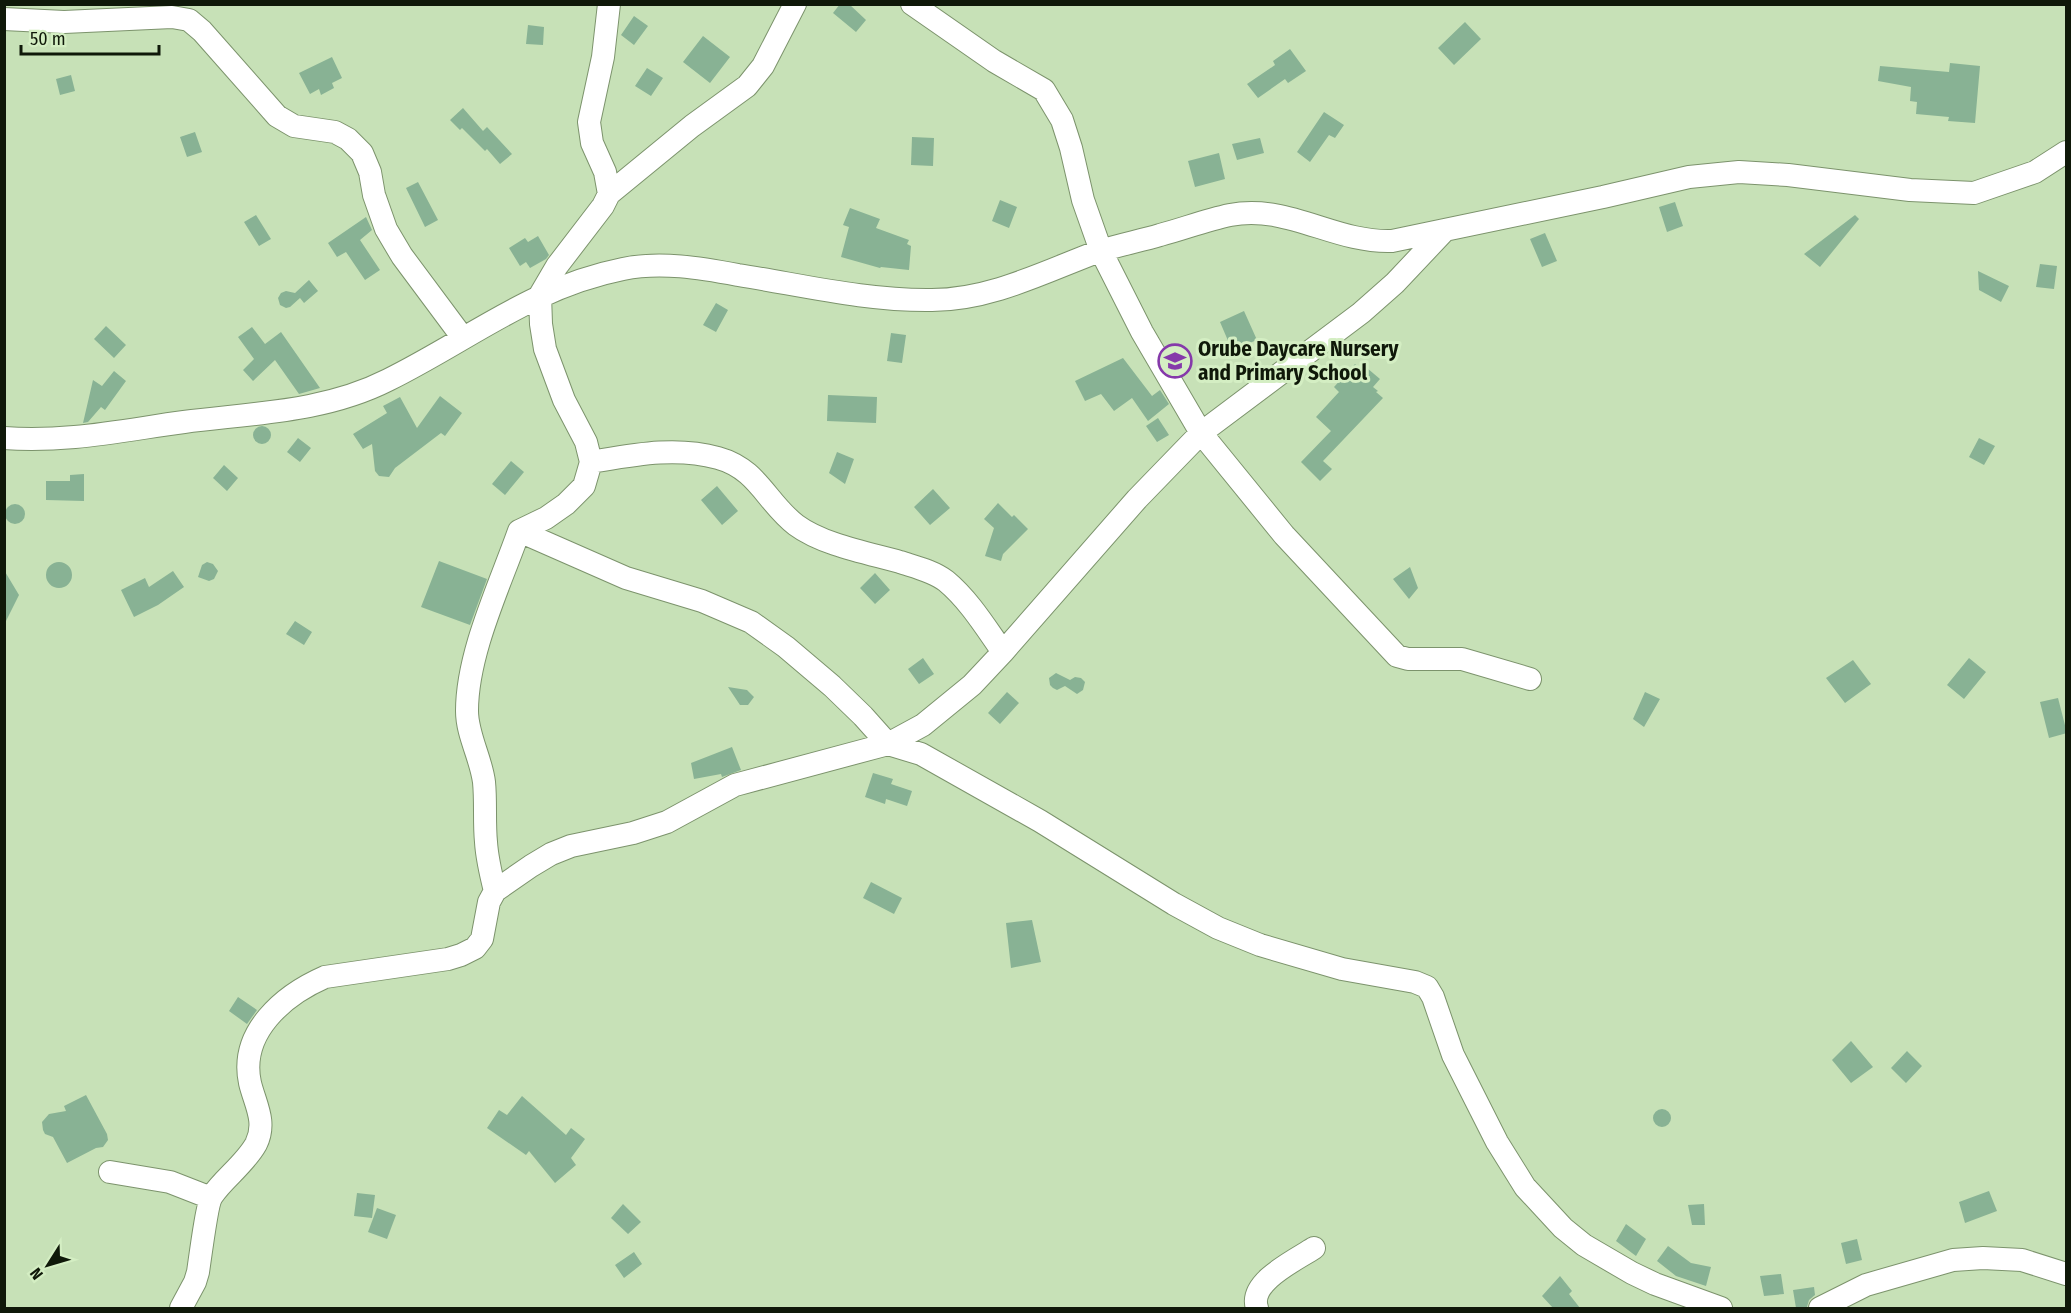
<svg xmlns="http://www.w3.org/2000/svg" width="2071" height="1313" viewBox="0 0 2071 1313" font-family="'Fira Sans Condensed',sans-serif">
<rect width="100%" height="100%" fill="#c7e1b7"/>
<!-- building -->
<path fill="#88b294" d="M840,4H849L866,20L856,32L833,13Z
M634,16L648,26L634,45L621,35Z
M1465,22L1481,39L1454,65L1438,48Z
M528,25L544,27L543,45L526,44Z
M703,36L730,57L710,83L683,62Z
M1290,49L1306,71L1288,83L1285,79L1258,98L1247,84L1275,65L1273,61Z
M332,57L342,78L332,83L334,88L321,95L319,89L310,94L299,73Z
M1950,63L1980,66L1975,123L1948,121L1949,117L1916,114L1917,102L1910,101L1911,87L1878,81L1880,66L1949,72Z
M647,68L663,78L651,96L635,86Z
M71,75L75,91L60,95L56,79Z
M463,108L483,131L487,127L512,154L500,164L487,149L485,151L462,128L460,130L450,120Z
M1324,112L1344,125L1335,138L1329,135L1310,162L1297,152Z
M195,132L202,152L187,157L180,137Z
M912,137L934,138L933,166L911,165Z
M1260,138L1264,153L1237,160L1232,144Z
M1219,153L1225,179L1195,187L1188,161Z
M418,182L438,220L425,227L406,188Z
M1000,200L1017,207L1009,228L992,221Z
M1675,202L1683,226L1667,232L1659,207Z
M850,208L880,219L876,228L909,240L907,244L911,246L909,270L881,267L880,268L841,257L849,227L843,225Z
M256,215L271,239L259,246L244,222Z
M1855,215L1859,219L1820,267L1804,254Z
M366,217L372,230L360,240L380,270L365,280L346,252L337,257L328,243Z
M1545,233L1557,261L1542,267L1530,239Z
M538,236L549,255L546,259L530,268L526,262L520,266L509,248L525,238L528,242Z
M2040,264L2057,266L2054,289L2036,287Z
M1978,271L2009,286L2001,302L1979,290Z
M309,280L318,291L304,303L300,298L290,307L286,308L280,305L278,298L281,293L286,291L295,293Z
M716,303L728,310L716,332L703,325Z
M1244,311L1257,340L1232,350L1220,322Z
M106,326L126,345L114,358L94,339Z
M252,327L265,344L281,332L320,388L299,394L275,360L253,381L243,370L254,359L238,337Z
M891,333L906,335L902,363L887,361Z
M1123,358L1152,396L1160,390L1169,404L1148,421L1132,398L1114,411L1101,394L1085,401L1075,381Z
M1355,364L1363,372L1367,368L1380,379L1373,387L1378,391L1376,392L1383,398L1323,461L1332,469L1320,481L1301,462L1331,431L1316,417L1339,392L1334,387Z
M114,371L126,381L105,410L101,407L88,422L83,423L93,380L102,386Z
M828,395L877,397L876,423L827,421Z
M440,396L462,413L445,436L441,433L395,468L389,477L379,476L375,471L372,444L363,449L353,434L387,413L383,406L400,397L417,428Z
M1158,418L1169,435L1157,442L1146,426Z
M253 435a9 9 0 1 1 18 0a9 9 0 1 1-18 0Z
M298,438L311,448L300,462L287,452Z
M1979,438L1995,446L1984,465L1969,457Z
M837,452L854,459L845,484L829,473Z
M511,461L524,472L505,495L492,484Z
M224,465L238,478L227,491L213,478Z
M84,474V501L46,500V481H70V475Z
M717,486L738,511L722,525L701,500Z
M933,489L950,508L930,525L914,507Z
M998,503L1012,517L1014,515L1028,529L1003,554L1001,561L985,556L994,528L984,519Z
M5 514a10 10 0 1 1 20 0a10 10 0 1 1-20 0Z
M439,561L487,579L470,625L421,607Z
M207,562L213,564L218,571L214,579L209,581L198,577L202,565Z
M46 575a13 13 0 1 1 26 0a13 13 0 1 1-26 0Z
M1410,567L1418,588L1409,599L1393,579Z
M4,570L19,595L4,625Z
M173,571L184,587L158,605L134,617L121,590L145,578L149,587Z
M875,573L890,590L875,604L860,588Z
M295,621L312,632L304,645L286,634Z
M923,658L934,674L919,684L908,669Z
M1969,658L1986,672L1964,699L1947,685Z
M1853,660L1871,684L1845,703L1826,678Z
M1056,673L1070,680L1075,677L1081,678L1085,682L1083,690L1077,694L1065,686L1057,690L1053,688L1050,685L1049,678Z
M728,687L747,690L754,697L748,705H740Z
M1007,692L1019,703L1000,724L988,713Z
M1645,692L1660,699L1644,727L1633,719Z
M2058,698L2067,733L2049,738L2040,702Z
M732,747L741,770L722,777L721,774L694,779L691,763Z
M873,773L893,779L891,784L912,791L907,806L886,799L885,804L865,797Z
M871,882L902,898L894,914L863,898Z
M1032,920L1041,962L1011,968L1006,923Z
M238,997L257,1010L247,1024L229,1011Z
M1851,1041L1873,1067L1851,1083L1832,1060Z
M1907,1051L1922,1066L1906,1083L1891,1068Z
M86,1095L107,1134L108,1140L103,1147L96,1148L67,1163L53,1137L45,1134L43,1130L42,1122L49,1114L66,1111L64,1106Z
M522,1096L566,1135L571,1128L585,1139L571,1158L576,1165L555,1183L529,1151L526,1155L487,1128L499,1110L507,1115Z
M1653 1118a9 9 0 1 1 18 0a9 9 0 1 1-18 0Z
M1989,1191L1997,1211L1965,1223L1959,1202Z
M357,1193L375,1195L372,1218L354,1216Z
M623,1204L641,1222L628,1234L611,1218Z
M1704,1204L1705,1225H1692L1688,1205Z
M377,1208L396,1215L387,1239L368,1232Z
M1626,1224L1646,1239L1636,1256L1616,1241Z
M1857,1239L1862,1260L1846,1264L1841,1243Z
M1668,1246L1691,1263L1711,1267L1706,1286L1676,1276L1657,1261Z
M634,1252L642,1264L624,1278L615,1265Z
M1781,1274L1784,1294L1764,1296L1760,1276Z
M1560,1276L1572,1291L1569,1294L1580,1308H1553L1542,1296Z
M1814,1287L1815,1295L1809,1300L1807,1307L1796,1308L1793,1290Z"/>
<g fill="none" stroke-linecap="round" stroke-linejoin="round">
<defs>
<path id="minor" d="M912,4L994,61L1044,90L1062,120L1071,148L1083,200L1101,251L1142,332L1201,433L1284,535L1397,656L1408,659H1462L1530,679
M4,19L64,22L172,17L189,20L202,31L277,116L294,126L335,132L348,139L362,153L370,172L374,195L386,229L402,256L463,338
M609,194L692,126L747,86L763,66L795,4
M4,438C65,443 124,430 184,422C254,413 325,412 388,380C469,340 532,287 623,269C660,261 701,268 738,275C802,285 867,301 932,300C990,300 1044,272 1097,252C1118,245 1140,241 1160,235C1183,229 1206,220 1230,215C1289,204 1334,243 1392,241L1603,197L1689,177L1739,172L1788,175L1910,190L1974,193L2035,172L2066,152
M591,462C633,455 675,446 718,458C758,469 766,502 796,525C823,545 868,553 900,562C915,567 933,571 946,581C969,600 986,628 1003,652
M519,531L626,578L702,601L751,622L786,647L832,686L863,716L888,744L921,754L1040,821L1174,904L1218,928L1260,945L1342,969L1415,982L1427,987L1433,997L1453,1055L1497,1142L1525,1187L1563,1228L1584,1245L1632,1273L1655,1284L1721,1308
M495,891C491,875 487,859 486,842C484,822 486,802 484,782C481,758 467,735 467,711C467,653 500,585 519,531L546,518L566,504L584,486L591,462L586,442L564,400L545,349L541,324L540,295L557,266L603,206L609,194L605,172L592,143L589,122L603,57L609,4
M110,1172L170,1182L211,1198
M181,1308L195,1282L198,1272C200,1259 207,1203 212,1196C223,1179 245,1164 256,1144C267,1122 255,1104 250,1083C239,1032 284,995 325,977L448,959L461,955L475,948L482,939L489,902L495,891L531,866L551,854L571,846L633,833L667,822L735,785L888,744L923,725L972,685L1003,652L1137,499L1201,433L1361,313L1395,283L1445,230
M1257,1308C1248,1282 1296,1260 1314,1248
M1820,1308L1866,1285L1953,1260L1983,1258L2022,1260L2066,1274"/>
</defs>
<!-- minor casing -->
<use href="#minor" stroke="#7c936c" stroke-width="24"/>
<!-- minor -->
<use href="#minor" stroke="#fff" stroke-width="22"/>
</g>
<!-- icons -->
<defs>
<symbol id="school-ring" viewBox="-11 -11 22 22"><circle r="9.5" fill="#d4eec3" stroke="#8539aa" stroke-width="1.5"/><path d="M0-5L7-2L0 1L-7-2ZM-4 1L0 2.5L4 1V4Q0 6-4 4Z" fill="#8539aa"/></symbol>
</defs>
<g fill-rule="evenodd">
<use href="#school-ring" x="1156" y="342" width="38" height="38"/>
</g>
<g text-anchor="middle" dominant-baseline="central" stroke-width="6" stroke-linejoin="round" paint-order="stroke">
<!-- poi labels -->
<g font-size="21" font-weight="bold" fill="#0f1809" stroke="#d4eec3" text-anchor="start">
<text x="1198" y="349">Orube Daycare Nursery<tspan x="1198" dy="24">and Primary School</tspan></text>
</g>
</g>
<!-- border -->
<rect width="2071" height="1313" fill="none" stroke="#0f1809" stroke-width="12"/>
<!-- north arrow -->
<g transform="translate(48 1265) rotate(233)" stroke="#d4eec3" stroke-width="4.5" paint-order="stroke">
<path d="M0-4.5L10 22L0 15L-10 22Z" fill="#0f1809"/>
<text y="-9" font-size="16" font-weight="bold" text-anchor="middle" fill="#0f1809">N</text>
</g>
<!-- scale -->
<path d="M21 45v9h138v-9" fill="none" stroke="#0f1809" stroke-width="3"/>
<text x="30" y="45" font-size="18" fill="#0f1809" stroke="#d4eec3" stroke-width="4.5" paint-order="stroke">50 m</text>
</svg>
